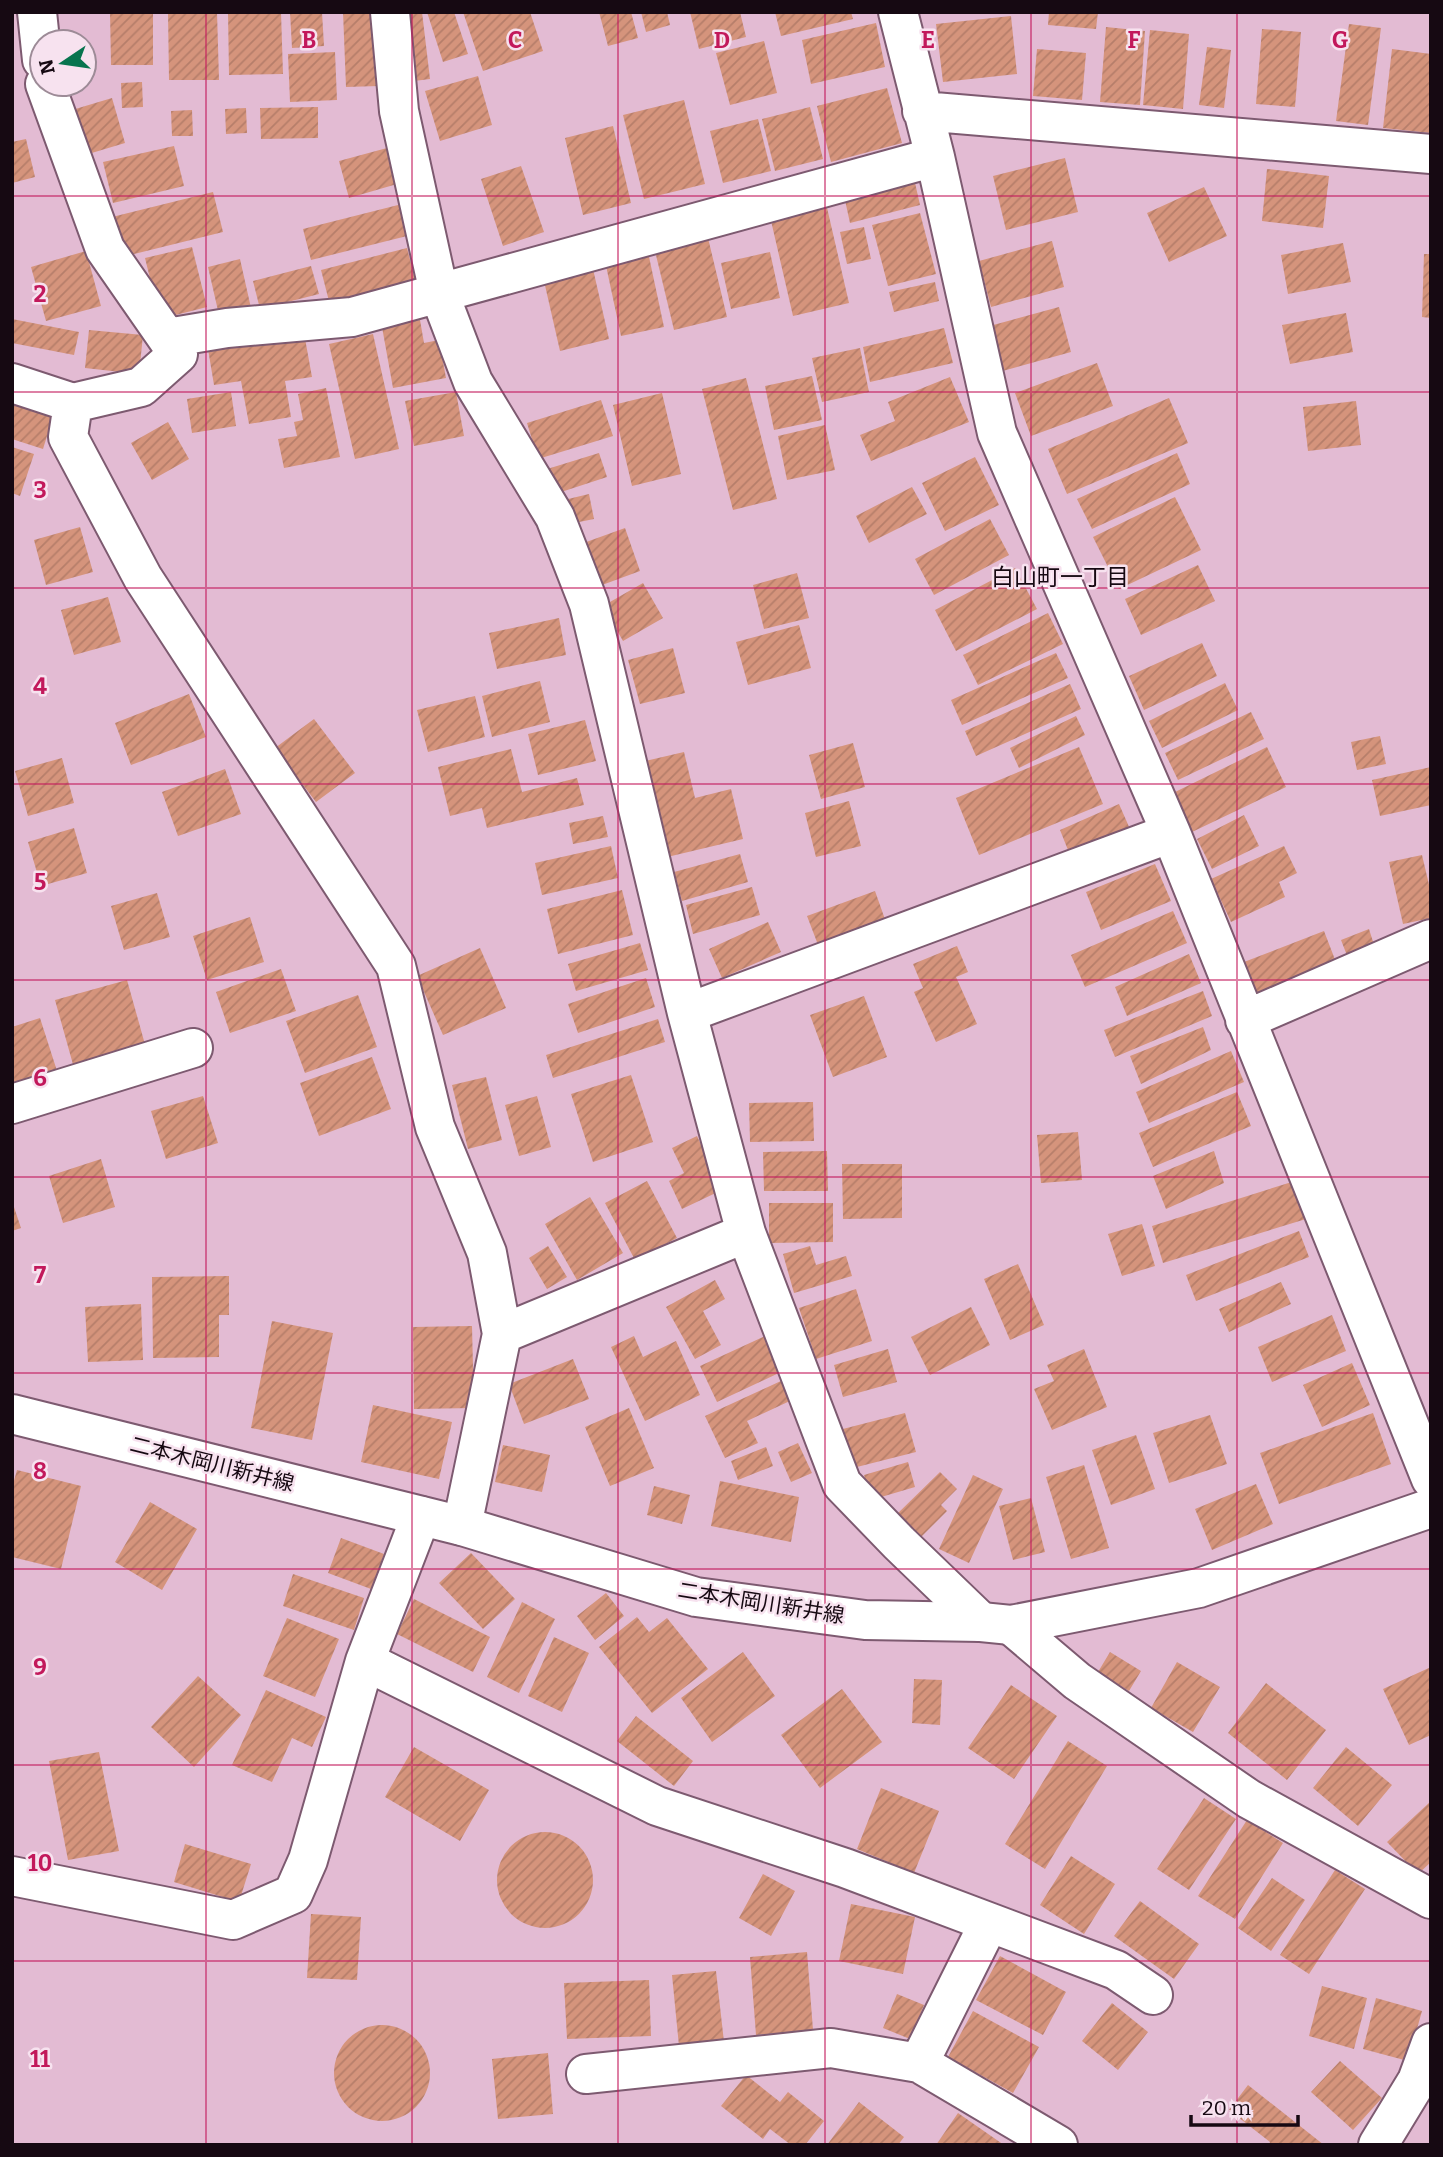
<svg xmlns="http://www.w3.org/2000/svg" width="1443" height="2157" viewBox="0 0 1443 2157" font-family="Bitter,'Noto Sans JP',serif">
<defs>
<pattern id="building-hatch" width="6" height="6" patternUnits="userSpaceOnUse" patternTransform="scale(1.75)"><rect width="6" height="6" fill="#d5947c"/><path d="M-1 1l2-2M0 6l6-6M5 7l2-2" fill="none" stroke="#b67e6a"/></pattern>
</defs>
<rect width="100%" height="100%" fill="#e3bbd3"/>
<!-- building -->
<path fill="url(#building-hatch)" d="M110,12H153V65H111Z
M168,12H217L219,80H169Z
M228,12H281L283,74L229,75Z
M290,12H322L324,46L292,48Z
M343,12H376L379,86L346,87Z
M397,12H422L430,79L406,82Z
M427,12H454L468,54L443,62Z
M463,12H530L543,51L483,71Z
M599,12H631L638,38L608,46Z
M641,12H667L670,25L646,32Z
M690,12H740L746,37L699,49Z
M775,12H851L853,19L781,36Z
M1049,12H1098L1096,29L1048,25Z
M1011,16L1017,74L943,82L936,24Z
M876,23L885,67L811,84L802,40Z
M1349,24L1381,28L1368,125L1336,121Z
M1106,27L1145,31L1140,105L1100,102Z
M1262,29L1301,32L1295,107L1256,104Z
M1150,30L1189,34L1183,109L1143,105Z
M764,41L777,93L730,105L716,53Z
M1207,47L1231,50L1224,108L1199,105Z
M1037,49L1086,53L1082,100L1033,96Z
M1392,49L1431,54V133L1383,128Z
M335,52L337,100L290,102L288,54Z
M478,76L492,125L440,141L425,91Z
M142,82L143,107L122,108L121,83Z
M887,88L902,143L831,162L817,106Z
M112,98L125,143L85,155L72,110Z
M684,100L705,184L644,199L623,115Z
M318,107V138L261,139L260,108Z
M810,107L823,159L775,171L762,119Z
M246,108L247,133L226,134L225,109Z
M192,110L193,136H172L171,111Z
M758,119L771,171L723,183L710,131Z
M613,126L631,203L583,215L565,138Z
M26,139L35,177L12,183V142Z
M174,146L184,186L113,203L103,162Z
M387,148L397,184L349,198L339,161Z
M1065,158L1078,212L1006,230L993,176Z
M521,166L544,232L503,246L481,179Z
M1267,169L1329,176L1323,228L1262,221Z
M913,174L920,205L850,223L843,191Z
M1204,187L1227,236L1169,262L1147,213Z
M213,192L223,232L122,257L112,217Z
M825,199L849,303L793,316L769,212Z
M402,204L411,235L311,260L303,229Z
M920,213L936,274L888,286L872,225Z
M864,227L871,259L847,264L840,232Z
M708,238L727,317L674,330L655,251Z
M1052,241L1064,287L991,307L979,261Z
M1343,243L1351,282L1288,294L1281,255Z
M192,247L207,307L160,319L145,258Z
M407,248L417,287L331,309L321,270Z
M86,251L101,306L46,321L31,267Z
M648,252L664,327L621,336L605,261Z
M770,252L780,298L731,309L721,263Z
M1424,254H1431V318L1422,317Z
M240,259L251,308L219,315L208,267Z
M311,266L319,294L260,309L253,281Z
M593,269L609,339L560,351L544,281Z
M935,282L939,301L894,312L889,292Z
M1059,307L1071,352L999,372L986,327Z
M1346,313L1353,352L1290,364L1282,325Z
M12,319L79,332L74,355L12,343Z
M420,320L424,343L439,340L446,378L393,388L382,327Z
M944,328L953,363L870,382L863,347Z
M89,330L143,335L139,374L85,368Z
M304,333L312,377L285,381L291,417L249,424L241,381L214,385L208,349Z
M373,334L399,449L355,459L329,344Z
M860,348L869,392L822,402L812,358Z
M1097,363L1113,406L1031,436L1015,393Z
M812,376L822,420L774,430L765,386Z
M950,377L969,422L871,461L860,435L895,421L888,402Z
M746,378L777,499L733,510L702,389Z
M326,388L340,457L284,468L278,439L297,436L294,422L303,420L298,394Z
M231,392L236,426L192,433L187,399Z
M456,392L464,436L414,446L405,401Z
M12,393L56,407L43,449L12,439Z
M662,393L681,474L632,486L613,405Z
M1169,398L1188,443L1067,494L1048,449Z
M601,400L613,436L538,459L527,423Z
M1356,401L1361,445L1308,451L1303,407Z
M168,422L189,459L152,480L131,443Z
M825,425L835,470L787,480L778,436Z
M12,447L34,454L20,496L12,493Z
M599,453L607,477L552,495L544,470Z
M1177,453L1190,484L1092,529L1077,499Z
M975,457L999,505L945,531L922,483Z
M912,487L927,514L869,543L856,516Z
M589,494L594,519L569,524L564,500Z
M1175,497L1201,550L1119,589L1093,537Z
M990,519L1009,555L934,595L915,559Z
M80,527L93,572L46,585L34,540Z
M625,528L640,571L594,588L578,545Z
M1198,565L1215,601L1141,635L1125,599Z
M1015,568L1037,609L956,651L935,610Z
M797,573L809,618L764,629L753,585Z
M643,583L663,618L623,641L603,606Z
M108,597L121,642L74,655L61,610Z
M1048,613L1063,644L978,685L963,655Z
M559,618L566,655L497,669L489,633Z
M799,625L811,668L748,685L736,642Z
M1202,643L1217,676L1144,710L1129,676Z
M673,648L685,693L640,704L628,660Z
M1056,653L1068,678L962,725L951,700Z
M540,681L550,722L492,737L482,696Z
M1225,683L1238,710L1162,748L1149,721Z
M1070,684L1081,709L976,756L965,731Z
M189,694L206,737L131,765L115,723Z
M475,696L485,737L428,752L417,710Z
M1251,712L1264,739L1178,780L1165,753Z
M1076,716L1085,735L1019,768L1010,748Z
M314,719L355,773L316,802L275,748Z
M585,720L596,761L538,775L528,734Z
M1380,736L1386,764L1357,770L1351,742Z
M853,743L865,787L821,799L809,755Z
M1079,747L1103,804L979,855L956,798Z
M1267,747L1286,787L1192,832L1173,793Z
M511,749L522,792L577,778L584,805L487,828L482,808L450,816L438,767Z
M684,752L695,798L731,789L743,839L663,858L641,762Z
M62,758L74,803L28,816L15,771Z
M1431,767V805L1380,816L1372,780Z
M225,769L241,814L178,836L162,792Z
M849,801L861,846L816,857L805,813Z
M1119,804L1130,829L1070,855L1060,830Z
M1244,815L1259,846L1212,869L1197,839Z
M603,816L608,837L573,844L569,823Z
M74,828L87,873L41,886L28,842Z
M611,846L618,878L542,895L535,863Z
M1284,846L1297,873L1279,882L1285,897L1231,922L1211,879Z
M740,854L748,882L682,901L674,872Z
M1422,855L1431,893V918L1403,924L1389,862Z
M1155,864L1171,901L1101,930L1086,892Z
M752,887L760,915L693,934L686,905Z
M622,890L633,935L558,954L547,909Z
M875,891L887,925L820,950L807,916Z
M157,893L170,937L124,950L111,906Z
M1173,911L1187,943L1085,987L1071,955Z
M250,917L264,962L207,980L193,936Z
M768,922L781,952L722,978L709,949Z
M1369,929L1375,948L1348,958L1341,940Z
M1324,931L1339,970L1260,1002L1244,962Z
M640,943L648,970L576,991L568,964Z
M957,946L968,972L956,977L977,1024L936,1042L914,992L923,988L913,964Z
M480,948L506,1008L443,1035L417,976Z
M1189,954L1201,983L1127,1016L1115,987Z
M281,969L296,1011L230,1033L216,992Z
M646,978L655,1007L578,1033L568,1004Z
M127,980L146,1048L74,1068L55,1000Z
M1203,991L1212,1016L1115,1057L1104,1030Z
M358,995L377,1047L305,1073L286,1021Z
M864,996L887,1057L833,1077L810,1015Z
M40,1018L58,1074L12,1090V1027Z
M658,1019L665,1042L553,1078L546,1055Z
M1203,1027L1211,1050L1141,1084L1130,1056Z
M1231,1051L1244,1082L1149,1123L1136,1092Z
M372,1057L391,1109L319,1136L300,1083Z
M631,1075L653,1142L593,1162L571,1094Z
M486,1077L502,1140L468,1149L452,1085Z
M1237,1092L1251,1126L1153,1167L1139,1133Z
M203,1096L218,1143L166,1159L151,1111Z
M537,1096L551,1147L519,1156L505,1105Z
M813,1102L814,1141L750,1142L749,1103Z
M1078,1132L1082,1180L1041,1183L1037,1135Z
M697,1136L722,1190L682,1209L669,1181L684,1173L672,1148Z
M827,1151L828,1191H764L763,1152Z
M1214,1151L1224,1183L1166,1209L1153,1176Z
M101,1159L115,1207L63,1223L49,1176Z
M842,1164H902V1218L843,1219Z
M647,1181L677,1238L635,1260L605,1203Z
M1295,1181L1306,1219L1163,1263L1152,1226Z
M590,1197L623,1253L577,1280L545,1224Z
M12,1201L21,1228L12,1231Z
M769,1203H833V1242L769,1243Z
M1142,1224L1155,1266L1122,1276L1108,1234Z
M1299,1231L1309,1257L1196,1301L1186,1275Z
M548,1246L567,1277L547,1289L529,1258Z
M810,1246L816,1265L846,1256L852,1276L794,1293L783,1254Z
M1018,1264L1044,1325L1010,1340L984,1279Z
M229,1276V1315H219V1357L153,1358L152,1277Z
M715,1280L725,1299L703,1311L721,1345L695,1359L666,1307Z
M1281,1282L1291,1304L1229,1332L1219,1309Z
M856,1289L872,1341L816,1359L799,1308Z
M141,1304L143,1360L88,1362L85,1307Z
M971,1307L990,1345L930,1375L911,1337Z
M1332,1315L1346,1351L1272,1382L1258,1347Z
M272,1321L333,1333L312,1440L251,1428Z
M472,1326L474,1408L414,1409L413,1327Z
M634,1336L643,1357L676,1341L700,1395L645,1421L611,1347Z
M765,1336L781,1372L717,1402L700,1366Z
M888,1349L897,1382L843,1397L834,1365Z
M1084,1349L1107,1407L1052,1430L1034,1389L1054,1381L1047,1365Z
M573,1359L589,1399L524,1424L509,1384Z
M1352,1363L1370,1405L1322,1427L1303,1385Z
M783,1380L792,1400L747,1421L758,1443L725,1458L705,1416Z
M373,1405L452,1422L439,1479L361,1462Z
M629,1408L654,1468L610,1486L585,1427Z
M905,1413L916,1452L849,1469L839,1430Z
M1373,1413L1391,1464L1279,1504L1260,1453Z
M1210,1415L1227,1464L1169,1483L1153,1433Z
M1136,1435L1155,1489L1111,1505L1092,1450Z
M798,1443L812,1473L791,1482L778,1452Z
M503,1445L550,1455L542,1492L495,1482Z
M766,1447L773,1466L738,1480L731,1461Z
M908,1462L915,1487L871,1500L864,1475Z
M1084,1465L1109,1548L1071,1559L1046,1477Z
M17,1470L81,1486L61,1569L12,1557V1488Z
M940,1472L957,1489L941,1505L947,1511L918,1540L895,1516Z
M973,1475L1003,1489L969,1563L939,1549Z
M720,1481L799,1497L791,1542L711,1526Z
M1256,1484L1273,1524L1212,1550L1195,1509Z
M654,1486L690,1495L682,1524L647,1515Z
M1031,1498L1045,1552L1013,1560L999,1506Z
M150,1502L197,1529L162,1590L115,1562Z
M341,1538L384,1554L371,1589L328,1573Z
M471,1553L515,1599L483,1629L439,1583Z
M293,1574L364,1598L354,1630L283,1606Z
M606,1593L624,1616L595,1640L577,1616Z
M414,1599L490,1637L473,1672L397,1634Z
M522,1602L555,1619L519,1693L487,1677Z
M637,1617L649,1632L667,1618L708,1669L652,1713L599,1647Z
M287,1618L339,1639L315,1697L263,1676Z
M554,1637L589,1653L562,1712L528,1696Z
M743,1652L775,1696L712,1742L681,1698Z
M1110,1652L1141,1671L1129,1691L1098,1672Z
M1177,1662L1220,1687L1193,1732L1151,1708Z
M1431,1667V1735L1409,1745L1383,1689Z
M198,1676L241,1715L194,1767L151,1727Z
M914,1679L942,1680L940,1725L912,1723Z
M1266,1683L1326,1730L1287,1780L1228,1733Z
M1011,1685L1057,1716L1014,1779L968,1748Z
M842,1689L882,1742L820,1788L781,1735Z
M266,1690L326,1717L312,1747L292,1738L272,1782L232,1765Z
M636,1716L693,1761L674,1786L617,1741Z
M1068,1741L1107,1766L1045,1869L1005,1844Z
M414,1747L489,1790L460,1841L385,1797Z
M1346,1747L1392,1785L1358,1826L1313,1788Z
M99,1752L119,1851L68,1860L49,1761Z
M881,1788L939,1811L914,1873L857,1849Z
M1204,1798L1236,1819L1189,1890L1157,1869Z
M1431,1801V1862L1418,1874L1387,1842Z
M1247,1820L1283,1843L1235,1919L1198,1896Z
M497 1880a48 48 0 1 1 96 0a48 48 0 1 1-96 0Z
M185,1844L251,1864L239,1902L174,1882Z
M1071,1856L1115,1884L1084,1934L1040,1905Z
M1335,1870L1365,1889L1309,1974L1280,1955Z
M763,1874L795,1891L771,1936L739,1918Z
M1272,1878L1305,1900L1271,1951L1238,1928Z
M1140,1901L1199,1944L1174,1979L1114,1936Z
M851,1904L915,1917L903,1974L839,1961Z
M311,1914L361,1917L357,1980L307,1978Z
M807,1952L813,2030L756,2035L750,1957Z
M1000,1956L1066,1992L1043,2035L976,2000Z
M716,1971L724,2042L679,2046L672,1975Z
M649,1980L651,2036L567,2039L564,1983Z
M1322,1986L1367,1998L1354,2049L1309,2036Z
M897,1994L924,2005L910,2039L883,2028Z
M1376,1998L1422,2011L1408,2061L1363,2049Z
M1112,2003L1148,2032L1118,2070L1082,2041Z
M973,2011L1039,2047L1013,2093L948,2057Z
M334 2073a48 48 0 1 1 96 0a48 48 0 1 1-96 0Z
M548,2053L553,2114L498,2119L492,2059Z
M1340,2061L1382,2098L1353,2130L1311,2092Z
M746,2075L780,2102L788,2092L824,2121L805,2145H791L770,2129L763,2139L721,2106Z
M1248,2085L1324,2145H1269L1270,2142L1229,2110Z
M859,2102L904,2137L898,2145H827Z
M958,2113L1004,2145H936Z"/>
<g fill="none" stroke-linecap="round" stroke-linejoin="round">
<defs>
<path id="minor" d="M37,12L42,60
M390,12L399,111L439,293L473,382L555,517L589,604L687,1013L746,1233L842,1484L899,1543L981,1622
M898,12L935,157L997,433L1171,833L1431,1479
M922,111L1431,154
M167,338L227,328L352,317L935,157
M12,383L73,403L141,387L178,354L105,249L45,84
M73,403L68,437L143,578L396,966L435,1127L487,1253L502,1334L462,1526
M687,1013L1171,833
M1245,1020L1431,939
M12,1104L193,1048
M502,1334L746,1233
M1011,1625L1077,1681L1249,1799L1431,1899
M365,1661L657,1806L845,1868L1116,1970L1153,1995
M12,1876L233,1920L293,1894L308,1860L365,1661L421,1516
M989,1923L919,2063L1058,2145
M586,2074L831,2048L919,2063
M1378,2145L1417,2081L1431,2043"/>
<path id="major" d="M12,1414L462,1526L696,1597L865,1620L981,1622L1011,1625L1199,1588L1431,1508"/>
</defs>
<!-- minor casing -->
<use href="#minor" stroke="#7d5a70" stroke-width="42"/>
<!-- major casing -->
<use href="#major" stroke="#7d5a70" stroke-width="42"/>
<!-- minor -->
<use href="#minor" stroke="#fff" stroke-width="38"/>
<!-- major -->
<use href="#major" stroke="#fff" stroke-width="38"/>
</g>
<!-- grid -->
<path fill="none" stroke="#c2185b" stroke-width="2" stroke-opacity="0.55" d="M206,12V2145M412,12V2145M618,12V2145M825,12V2145M1031,12V2145M1237,12V2145M12,196H1431M12,392H1431M12,588H1431M12,784H1431M12,980H1431M12,1177H1431M12,1373H1431M12,1569H1431M12,1765H1431M12,1961H1431"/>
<g text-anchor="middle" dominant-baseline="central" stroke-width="5" stroke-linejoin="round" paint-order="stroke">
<!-- street labels -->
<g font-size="21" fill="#160912" stroke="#f7e2ef">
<text transform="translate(212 1464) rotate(14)">二本木岡川新井線</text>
<text transform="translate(761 1603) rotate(9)">二本木岡川新井線</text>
</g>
<!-- neighbourhood labels -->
<g font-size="23" fill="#160912" stroke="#f7e2ef">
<text x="1060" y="577">白山町一丁目</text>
</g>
</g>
<g font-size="23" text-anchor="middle" font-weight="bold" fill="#c2185b" stroke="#f7e2ef" stroke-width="5" stroke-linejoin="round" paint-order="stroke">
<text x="309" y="48">B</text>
<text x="515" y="48">C</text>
<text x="722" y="48">D</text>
<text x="928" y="48">E</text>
<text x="1134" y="48">F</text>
<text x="1340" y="48">G</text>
<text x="40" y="302">2</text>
<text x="40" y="498">3</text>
<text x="40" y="694">4</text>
<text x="40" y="890">5</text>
<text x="40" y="1086">6</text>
<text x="40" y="1283">7</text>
<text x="40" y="1479">8</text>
<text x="40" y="1675">9</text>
<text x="40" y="1871">10</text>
<text x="40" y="2067">11</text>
</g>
<!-- border -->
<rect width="1443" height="2157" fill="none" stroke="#160912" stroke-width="28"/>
<!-- north arrow -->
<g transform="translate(63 63) rotate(257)"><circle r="33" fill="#f7e2ef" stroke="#9d8b97" stroke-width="2"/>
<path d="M0-5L12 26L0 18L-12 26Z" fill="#07744e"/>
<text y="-10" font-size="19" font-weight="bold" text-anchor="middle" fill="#160912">N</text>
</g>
<!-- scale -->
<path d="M1191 2115v10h107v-10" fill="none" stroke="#160912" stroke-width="3.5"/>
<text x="1202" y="2115" font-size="21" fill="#160912" stroke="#f7e2ef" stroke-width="5" paint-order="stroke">20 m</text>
</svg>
